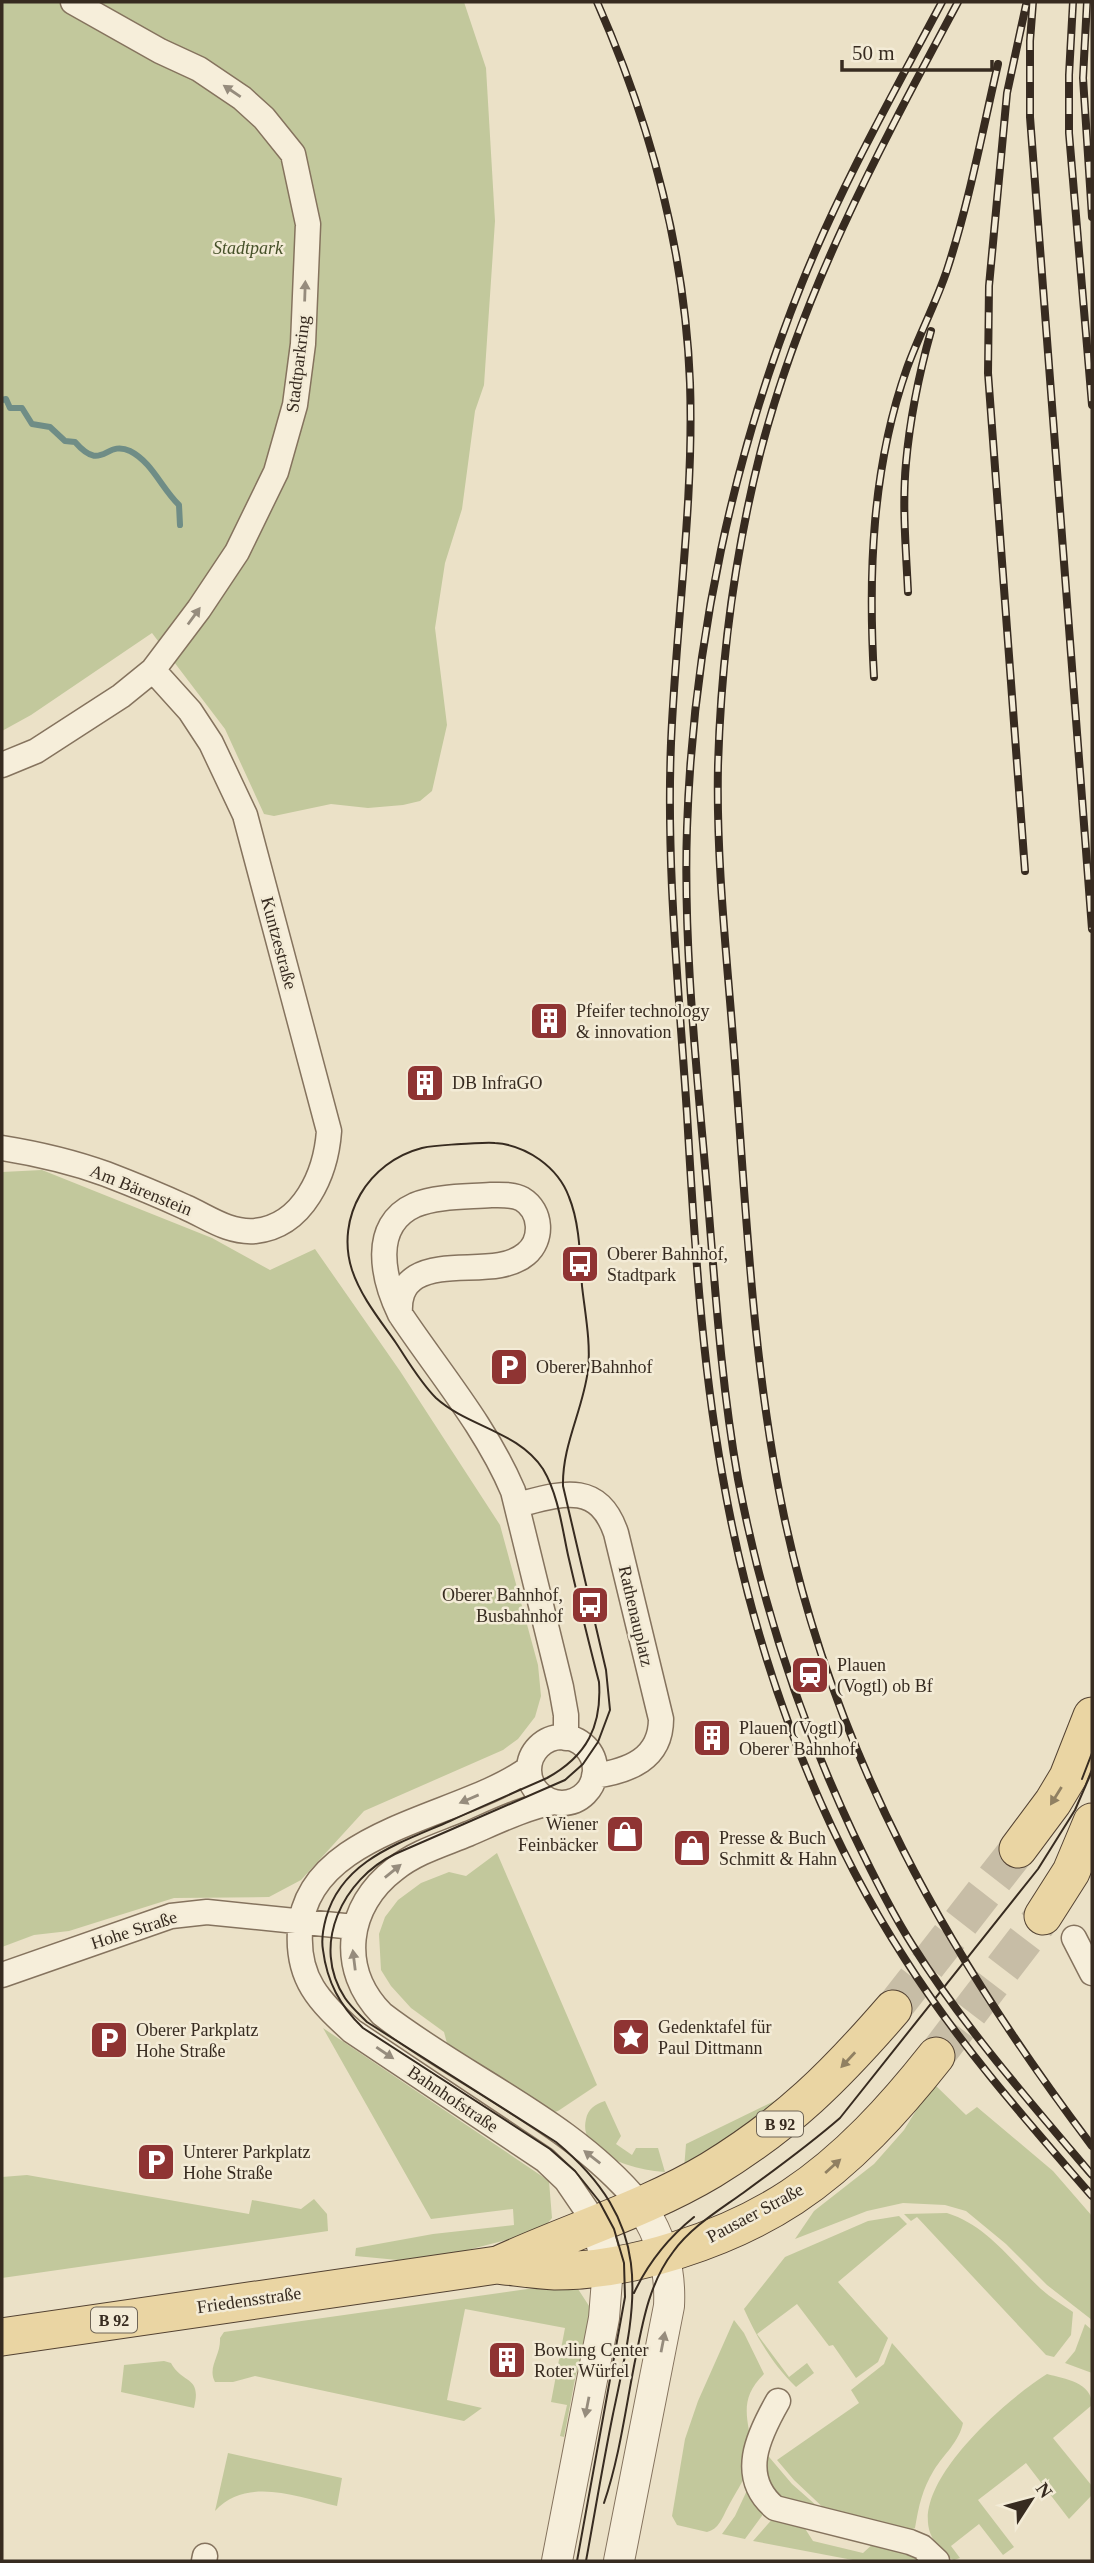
<svg xmlns="http://www.w3.org/2000/svg" width="1094" height="2563" viewBox="0 0 1094 2563" font-family="'Times New Roman',serif">
<rect width="100%" height="100%" fill="#ebe1c7"/>
<!-- green -->
<path fill="#c2c89c" d="M2,2H464L486,68L495,221L484,385L475,411L462,509L445,563L435,628L447,725L432,791L420,801L403,805L368,808L331,804L274,816L264,814L225,729L152,633L31,715L2,731Z
M42,1170L212,1238L270,1270L315,1249L400,1371L500,1525L538,1665L541,1696L535,1717L518,1739L503,1750L364,1811L301,1880L269,1897L174,1898L69,1931L34,1935L2,1947V1172Z
M497,1853L597,2085L558,2111L548,2114L449,2051L444,2032L411,2008L391,1986L381,1970L379,1934L385,1917L398,1900L421,1883L449,1872L466,1876Z
M323,2028L549,2181L552,2218L541,2231L456,2253L398,2260L355,2256L356,2248L433,2234L514,2225L513,2209L431,2219Z
M933,2083L966,2115L977,2107L1053,2171L1092,2216V2320L1047,2285L1006,2244L966,2211L945,2205L903,2203L867,2211L795,2239L814,2211L874,2164L904,2130Z
M791,2093L684,2169L686,2144Z
M605,2101L621,2136L616,2144L632,2155L636,2148H658L665,2172C639,2171 577,2156 586,2119C588,2109 595,2104 605,2101Z
M27,2175L249,2214L252,2200L301,2209L314,2199L327,2214L328,2231L2,2278V2177Z
M947,2213C988,2226 1011,2261 1041,2289C1051,2298 1063,2305 1073,2312L1071,2335L1054,2357L1046,2355L917,2217L911,2221L904,2214Z
M899,2216L907,2224L838,2282L888,2338L878,2362L856,2378L833,2345L829,2346L797,2304L757,2334L789,2377L807,2363L814,2373L796,2387C773,2365 757,2338 744,2309L785,2257L868,2221Z
M563,2284L578,2289L591,2309L588,2345L576,2374L564,2437L560,2436L567,2405L551,2402L565,2328L465,2309L447,2400L482,2408L464,2421L255,2376L233,2382H215C207,2367 221,2356 220,2338L224,2332Z
M734,2320L744,2333L764,2374C729,2408 760,2432 748,2468C744,2481 734,2495 728,2507C722,2518 719,2529 707,2532L677,2525L672,2516L685,2439L698,2401Z
M1085,2324L1092,2330V2373L1065,2363L1075,2351Z
M892,2343L963,2423C959,2442 944,2454 934,2470C922,2490 919,2505 915,2528L911,2530L830,2514L794,2480L777,2460L859,2403L851,2390L884,2364Z
M164,2361L171,2363C183,2385 202,2375 194,2408L121,2392L124,2365Z
M1047,2374C1065,2379 1092,2382 1092,2405L1053,2438L1092,2486V2495L1069,2519L1026,2463L978,2500L1014,2547L1003,2555L979,2524L951,2546L960,2558L954,2560C944,2556 941,2550 935,2542C899,2491 1008,2398 1047,2374Z
M764,2451L792,2484L826,2514L773,2499L761,2462Z
M228,2453L342,2478L337,2506C297,2497 247,2476 215,2511Z
M750,2484L767,2509L745,2539L722,2534L735,2516Z
M775,2516L804,2527L813,2541L863,2553L875,2542L914,2549L927,2561H858L753,2541Z"/>
<g fill="none" stroke-linecap="round" stroke-linejoin="round">
<!-- stream -->
<path stroke="#6f8d86" stroke-width="6" d="M2,400L6,399L10,408H22L32,424L50,427L65,441L75,442C103,474 105,439 130,451C152,462 162,489 179,505L180,525"/>
<!-- primary-tunnel -->
<path stroke="#c7bda6" stroke-width="37" stroke-dasharray="37 18" stroke-linecap="butt" d="M893,2009L1018,1849
M936,2056L1043,1916"/>
<defs>
<path id="minor" d="M2,765L36,751L121,696L153,670L199,609L237,552L276,472L295,405L303,344L308,224L293,154L264,118L242,98L199,69L160,51L73,2
M2,1148C39,1154 70,1161 106,1174C132,1184 159,1195 185,1207C208,1217 228,1233 255,1231C304,1226 326,1173 329,1131L245,815L211,743L190,711L153,670
M491,1195C501,1195 513,1194 522,1199C542,1211 543,1240 526,1254C499,1277 446,1259 416,1277C402,1286 399,1299 400,1314C383,1279 370,1225 415,1205C437,1196 467,1197 491,1195Z
M400,1314C438,1371 486,1427 513,1491L561,1687L566,1715V1738
M517,1505C560,1494 598,1480 616,1533L661,1719C661,1759 629,1771 594,1776
M529 1770a33 33 0 1 1 66 0a33 33 0 1 1-66 0Z
M529,1768C463,1818 306,1829 300,1931C297,1979 319,2001 352,2031L545,2160L566,2180L596,2224
M554,1802C524,1808 496,1822 468,1834C444,1844 416,1852 395,1869C346,1906 338,1969 382,2014C466,2079 572,2121 640,2204
M1074,1938L1092,1973
M2,1975L171,1916L207,1912L354,1927
M778,2401C758,2436 738,2477 775,2508L910,2542L922,2547L937,2561
M204,2561L205,2556"/>
<path id="tertiary" d="M557,2561L604,2318L608,2267L596,2224
M619,2561L669,2306C671,2267 661,2237 640,2204"/>
<path id="primary" d="M1018,1849L1053,1802L1068,1777L1092,1716
M1043,1916L1071,1872L1092,1822
M498,2265C567,2233 646,2209 711,2170C788,2123 835,2076 893,2009
M2,2337L497,2265C516,2267 536,2270 555,2271C632,2271 728,2239 792,2197C848,2160 895,2108 936,2056"/>
</defs>
<!-- minor casing -->
<use href="#minor" stroke="#85735e" stroke-width="27"/>
<!-- tertiary casing -->
<use href="#tertiary" stroke="#85735e" stroke-width="32"/>
<!-- primary casing -->
<use href="#primary" stroke="#534232" stroke-width="39"/>
<!-- minor -->
<use href="#minor" stroke="#f6eeda" stroke-width="24"/>
<!-- tertiary -->
<use href="#tertiary" stroke="#f6eeda" stroke-width="30"/>
<!-- primary -->
<use href="#primary" stroke="#ead5a3" stroke-width="37"/>
<!-- tram -->
<path stroke="#372b20" stroke-width="2" d="M1082,1779L1092,1753
M634,2293C648,2263 668,2238 694,2217
M604,2503C620,2456 626,2405 636,2356C643,2320 650,2282 673,2252C691,2227 718,2211 743,2193C776,2169 809,2145 840,2118L1038,1869L1075,1810L1092,1771
M577,2561L625,2297L624,2263L614,2229L599,2201L575,2171L550,2149L363,2028C340,2006 327,1982 323,1950C321,1939 323,1929 326,1918C342,1860 400,1843 450,1821C483,1806 515,1792 547,1778C587,1756 602,1726 599,1682C588,1640 578,1598 568,1555C562,1527 558,1494 543,1469C518,1431 468,1427 436,1398C420,1382 408,1361 396,1343C380,1320 361,1297 352,1270C335,1217 368,1162 422,1148C435,1145 448,1145 461,1144C472,1144 484,1142 495,1143C526,1145 558,1167 569,1197C580,1224 580,1257 582,1286C585,1313 591,1343 588,1370C583,1410 562,1445 563,1486L606,1670L610,1710L598,1742L583,1764L565,1780L395,1854C343,1879 310,1945 345,1998C351,2007 359,2014 367,2022L556,2142C657,2226 637,2301 613,2414C603,2463 595,2512 586,2561"/>
<defs>
<path id="rail" d="M597,2C650,122 685,251 690,383C694,503 676,623 671,743C666,867 679,991 687,1114C694,1234 701,1355 722,1473C751,1642 811,1814 905,1959C959,2044 1026,2120 1092,2196
M942,2C893,94 841,186 802,283C733,455 693,643 687,828C683,945 697,1072 707,1189C715,1286 721,1383 738,1479C761,1601 800,1720 853,1833C871,1871 890,1910 913,1946C965,2028 1030,2102 1092,2175
M958,2C880,148 803,289 761,450C735,552 721,660 718,766C716,861 727,957 734,1051C746,1206 752,1363 784,1516C835,1756 946,1953 1092,2146
M1033,2L1030,41V117L1092,929
M1073,2L1069,75V133L1092,405
M1087,2L1083,78L1092,217
M908,592C906,549 902,506 906,463C910,418 919,374 931,331
M874,677C868,573 872,467 907,368C919,335 936,303 947,270C969,203 982,133 998,64
M1025,871L988,373L989,286L1007,93L1026,5"/>
</defs>
<!-- rail casing -->
<use href="#rail" stroke="#372b20" stroke-width="8"/>
<!-- rail -->
<use href="#rail" stroke="#f3ebd6" stroke-width="5" stroke-dasharray="16" stroke-linecap="butt"/>
</g>
<!-- one-way arrows -->
<defs><path id="oneway-solid" d="M-6-.8H1V-3.2L6.5 0L1 3.2V.8H-6Z" transform="scale(1.75)"/></defs>
<g fill="#968c7d">
<use href="#oneway-solid" transform="translate(232 91) rotate(-146)"/>
<use href="#oneway-solid" transform="translate(305 291) rotate(-88)"/>
<use href="#oneway-solid" transform="translate(194 616) rotate(-54)"/>
<use href="#oneway-solid" transform="translate(469 1799) rotate(157)"/>
<use href="#oneway-solid" transform="translate(393 1871) rotate(-39)"/>
<use href="#oneway-solid" transform="translate(354 1960) rotate(-97)"/>
<use href="#oneway-solid" transform="translate(385 2053) rotate(34)"/>
<use href="#oneway-solid" transform="translate(592 2157) rotate(-142)"/>
<use href="#oneway-solid" transform="translate(663 2342) rotate(-79)"/>
<use href="#oneway-solid" transform="translate(587 2407) rotate(101)"/>
</g>
<g fill="#908062">
<use href="#oneway-solid" transform="translate(1056 1796) rotate(122)"/>
<use href="#oneway-solid" transform="translate(848 2060) rotate(133)"/>
<use href="#oneway-solid" transform="translate(833 2166) rotate(-42)"/>
</g>
<!-- icons -->
<defs>
<symbol id="building-square" viewBox="-11 -11 22 22"><rect x="-9" y="-9" width="18" height="18" rx="4" fill="#8f3433" stroke="#f3ebd6"/><path d="M-4-6H4V6H1V3H-1V6H-4ZM-2.5-4.3h1.7v1.8h-1.7ZM.8-4.3h1.7v1.8H.8ZM-2.5-1h1.7V.8h-1.7ZM.8-1h1.7V.8H.8Z" fill="#fff"/></symbol>
<symbol id="bus-square" viewBox="-11 -11 22 22"><rect x="-9" y="-9" width="18" height="18" rx="4" fill="#8f3433" stroke="#f3ebd6"/><path d="M-5-6H5V4H4V6H2V4H-2V6H-4V4H-5ZM-3.5-4V0h7V-4ZM-3.5 1.2v1.5H-2V1.2ZM2 1.2v1.5H3.5V1.2Z" fill="#fff"/></symbol>
<symbol id="parking-square" viewBox="-11 -11 22 22"><rect x="-9" y="-9" width="18" height="18" rx="4" fill="#8f3433" stroke="#f3ebd6"/><path d="M-3.5-5.5H1a3.5 3.5 0 0 1 0 7H-1V5.5H-3.5ZM-1-3.4V-.6H.8a1.4 1.4 0 0 0 0-2.8Z" fill="#fff"/></symbol>
<symbol id="station-square" viewBox="-11 -11 22 22"><rect x="-9" y="-9" width="18" height="18" rx="4" fill="#8f3433" stroke="#f3ebd6"/><path d="M-3-6H3Q5-6 5-4V2Q5 4 3 4L4.5 6H3L1.5 4h-3L-3 6H-4.5L-3 4Q-5 4-5 2V-4Q-5-6-3-6ZM-3.5-4v3h7v-3ZM-3.5 1v1.5H-2V1ZM2 1v1.5H3.5V1Z" fill="#fff"/></symbol>
<symbol id="shop-square" viewBox="-11 -11 22 22"><rect x="-9" y="-9" width="18" height="18" rx="4" fill="#8f3433" stroke="#f3ebd6"/><path d="M-5-2.5h2.3a2.7 3.5 0 0 1 5.4 0H5L5.5 6h-11ZM-1.5-2.5h3a1.5 2.3 0 0 0-3 0Z" fill="#fff"/></symbol>
<symbol id="sight-square" viewBox="-11 -11 22 22"><rect x="-9" y="-9" width="18" height="18" rx="4" fill="#8f3433" stroke="#f3ebd6"/><path d="M0-6L1.8-2.2L6-1.7L2.9 1.2L3.7 5.4L0 3.3L-3.7 5.4L-2.9 1.2L-6-1.7L-1.8-2.2Z" fill="#fff"/></symbol>
</defs>
<g fill-rule="evenodd">
<use href="#building-square" x="527" y="999" width="44" height="44"/>
<use href="#building-square" x="403" y="1061" width="44" height="44"/>
<use href="#bus-square" x="558" y="1242" width="44" height="44"/>
<use href="#parking-square" x="487" y="1345" width="44" height="44"/>
<use href="#bus-square" x="568" y="1583" width="44" height="44"/>
<use href="#station-square" x="788" y="1653" width="44" height="44"/>
<use href="#building-square" x="690" y="1716" width="44" height="44"/>
<use href="#shop-square" x="603" y="1812" width="44" height="44"/>
<use href="#shop-square" x="670" y="1826" width="44" height="44"/>
<use href="#sight-square" x="609" y="2015" width="44" height="44"/>
<use href="#parking-square" x="87" y="2018" width="44" height="44"/>
<use href="#parking-square" x="134" y="2140" width="44" height="44"/>
<use href="#building-square" x="485" y="2338" width="44" height="44"/>
</g>
<g text-anchor="middle" dominant-baseline="central" stroke-width="5" stroke-linejoin="round" paint-order="stroke">
<!-- shield labels -->
<g fill="#f3ebd6" stroke="#6f6557" stroke-width="2">
<rect x="757" y="2111.5" width="46" height="25" rx="5"/>
<rect x="91" y="2307.5" width="46" height="25" rx="5"/>
</g>
<g font-size="16" font-weight="bold" fill="#372b20">
<text x="780" y="2124">B 92</text>
<text x="114" y="2320">B 92</text>
</g>
<!-- park labels -->
<g font-size="18" font-style="italic" fill="#465129" stroke="#f3ebd6">
<text x="248" y="248">Stadtpark</text>
</g>
<!-- street labels -->
<g font-size="18" fill="#372b20" stroke="#f3ebd6">
<text transform="translate(298 364) rotate(-83)">Stadtparkring</text>
<text transform="translate(279 943) rotate(75)">Kuntzestraße</text>
<text transform="translate(141 1190) rotate(22)">Am Bärenstein</text>
<text transform="translate(636 1616) rotate(77)">Rathenauplatz</text>
<text transform="translate(134 1930) rotate(-18)">Hohe Straße</text>
<text transform="translate(453 2099) rotate(34)">Bahnhofstraße</text>
<text transform="translate(755 2213) rotate(-28)">Pausaer Straße</text>
<text transform="translate(249 2300) rotate(-8)">Friedensstraße</text>
</g>
<!-- poi labels -->
<g font-size="18" fill="#372b20" stroke="#f3ebd6" text-anchor="start">
<text x="576" y="1011">Pfeifer technology<tspan x="576" dy="21">&amp; innovation</tspan></text>
<text x="452" y="1083">DB InfraGO</text>
<text x="607" y="1254">Oberer Bahnhof,<tspan x="607" dy="21">Stadtpark</tspan></text>
<text x="536" y="1367">Oberer Bahnhof</text>
<text x="563" y="1595" text-anchor="end">Oberer Bahnhof,<tspan x="563" dy="21">Busbahnhof</tspan></text>
<text x="837" y="1665">Plauen<tspan x="837" dy="21">(Vogtl) ob Bf</tspan></text>
<text x="739" y="1728">Plauen (Vogtl)<tspan x="739" dy="21">Oberer Bahnhof</tspan></text>
<text x="598" y="1824" text-anchor="end">Wiener<tspan x="598" dy="21">Feinbäcker</tspan></text>
<text x="719" y="1838">Presse &amp; Buch<tspan x="719" dy="21">Schmitt &amp; Hahn</tspan></text>
<text x="658" y="2027">Gedenktafel für<tspan x="658" dy="21">Paul Dittmann</tspan></text>
<text x="136" y="2030">Oberer Parkplatz<tspan x="136" dy="21">Hohe Straße</tspan></text>
<text x="183" y="2152">Unterer Parkplatz<tspan x="183" dy="21">Hohe Straße</tspan></text>
<text x="534" y="2350">Bowling Center<tspan x="534" dy="21">Roter Würfel</tspan></text>
</g>
</g>
<!-- border -->
<rect width="1094" height="2563" fill="none" stroke="#372b20" stroke-width="7"/>
<!-- north arrow -->
<g transform="translate(1031 2500) rotate(54)" stroke="#f3ebd6" stroke-width="5" paint-order="stroke">
<path d="M0-5L12 26L0 18L-12 26Z" fill="#372b20"/>
<text y="-10" font-size="19" font-weight="bold" text-anchor="middle" fill="#372b20">N</text>
</g>
<!-- scale -->
<path d="M842 60v10h150v-10" fill="none" stroke="#372b20" stroke-width="3.5"/>
<text x="852" y="60" font-size="21" fill="#372b20" stroke="#f3ebd6" stroke-width="5" paint-order="stroke">50 m</text>
</svg>
